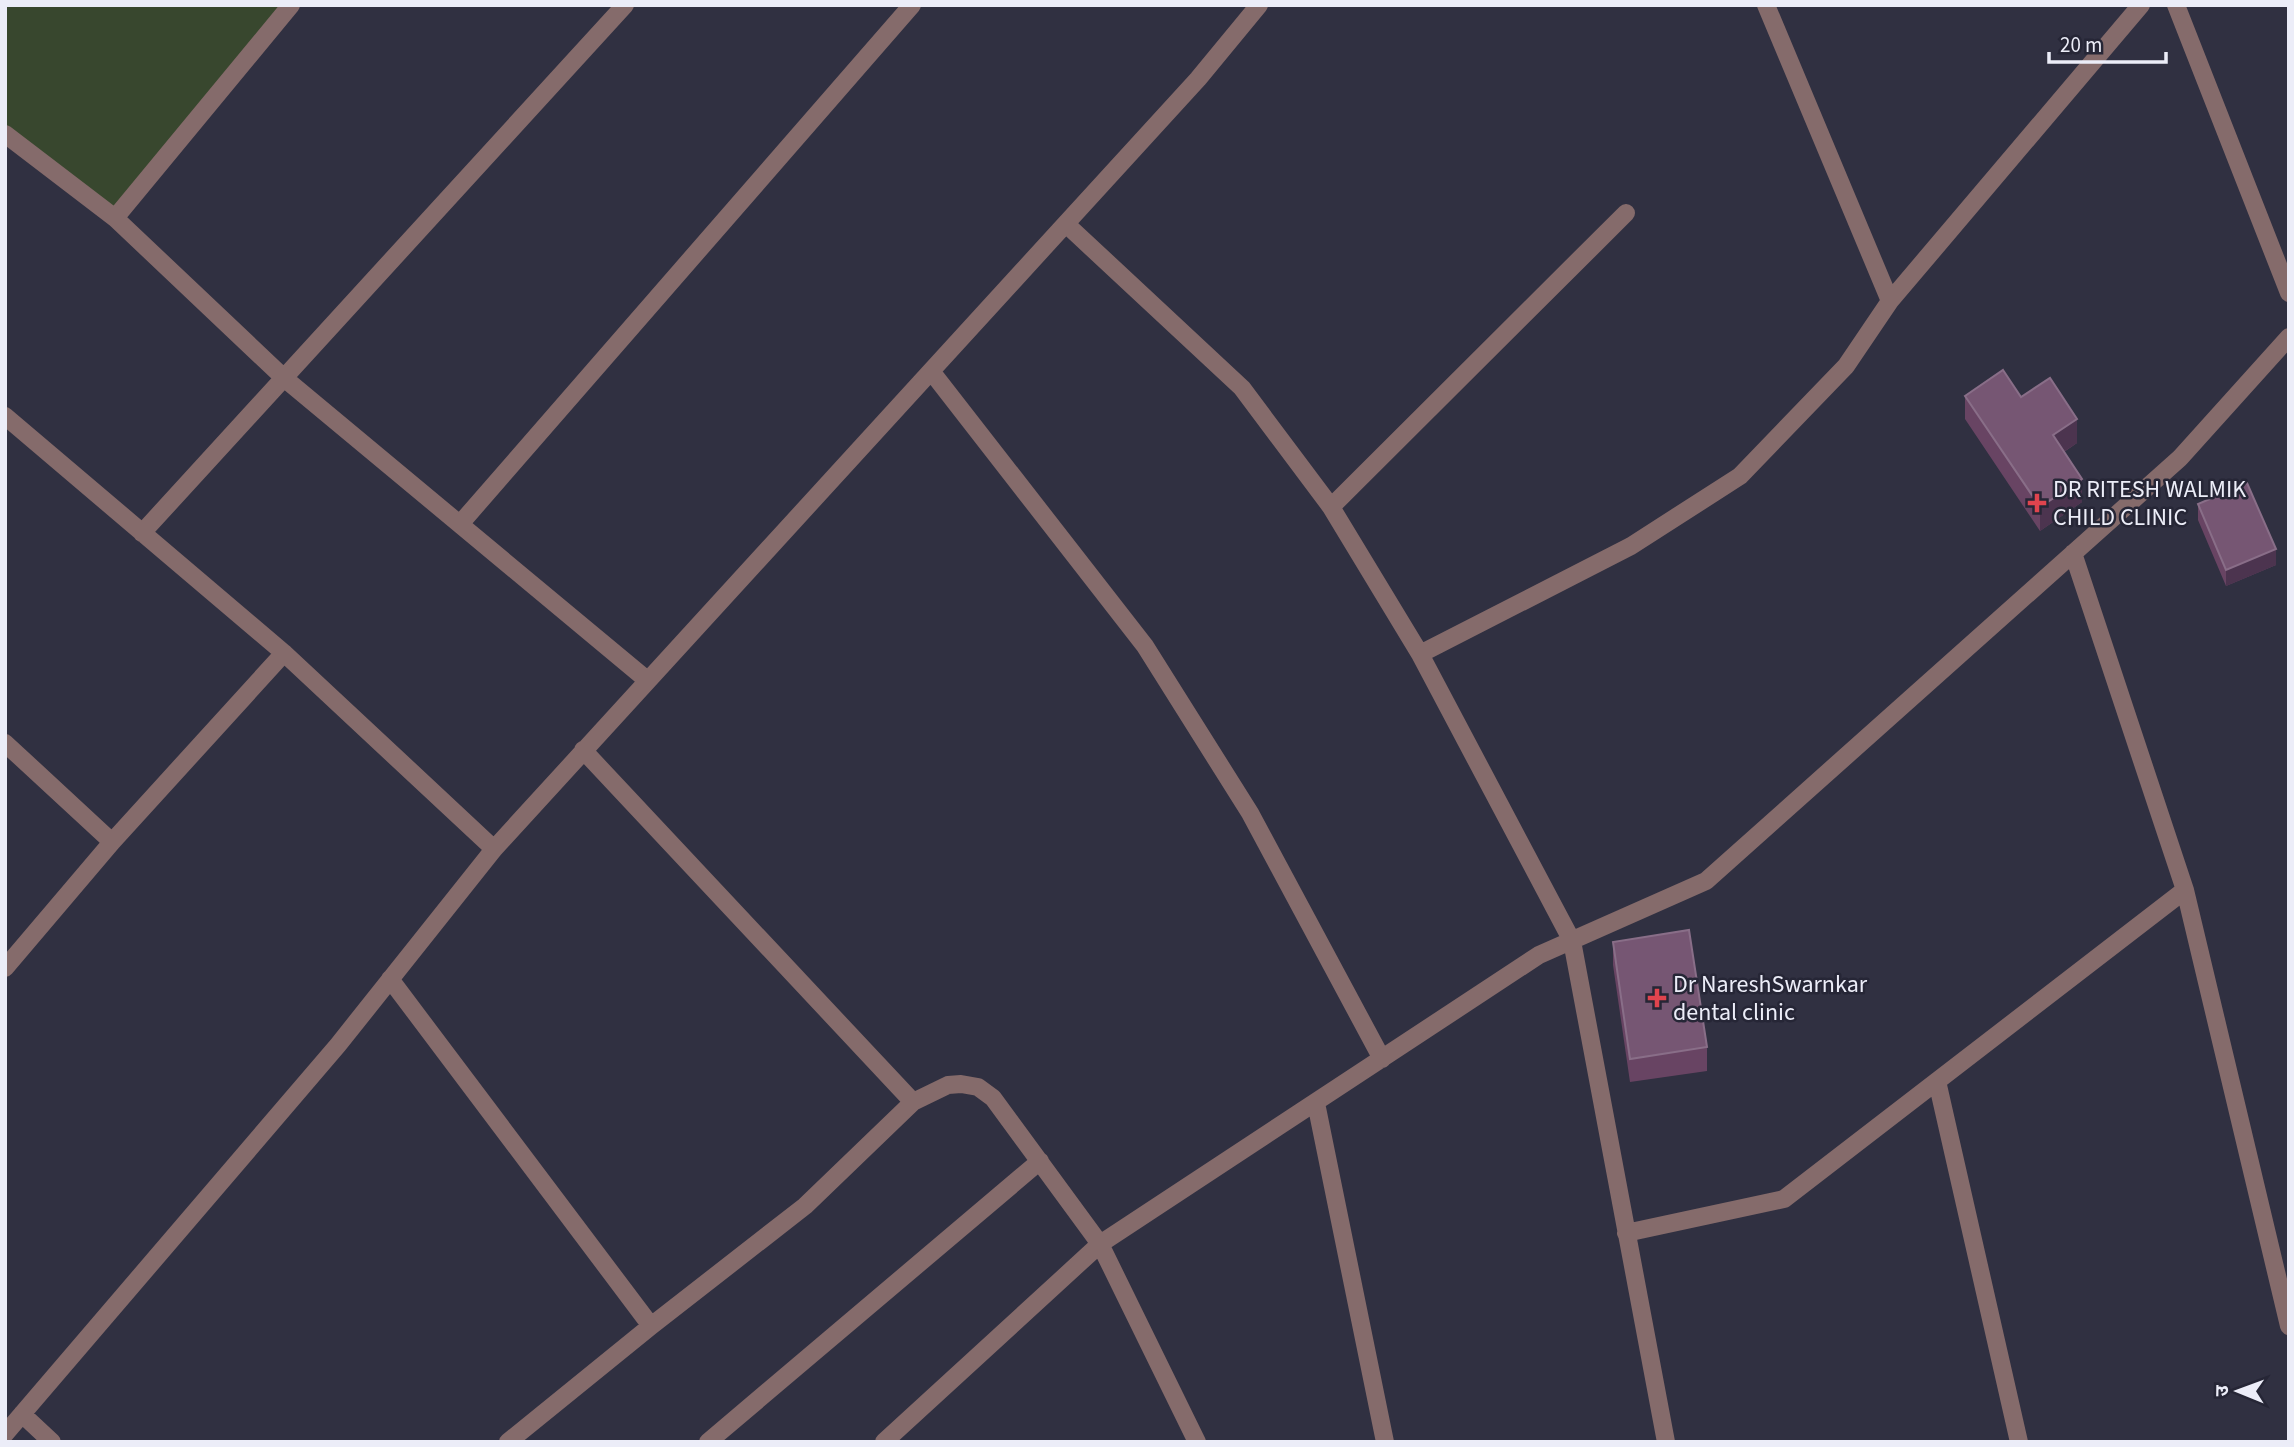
<svg xmlns="http://www.w3.org/2000/svg" width="2294" height="1447" viewBox="0 0 2294 1447" font-family="'Source Sans 3','Noto Sans Devanagari',sans-serif">
<rect width="100%" height="100%" fill="#303041"/>
<!-- green -->
<path fill="#38472e" d="M5,5H291L115,218L5,134Z"/>
<g fill="none" stroke-linecap="round" stroke-linejoin="round">
<!-- minor -->
<path stroke="#856b6b" stroke-width="18" d="M1766,5L1890,301
M2176,5L2289,293
M5,134L115,218L284,378L647,680
M115,218L291,5
M1066,224L1242,388L1331,507L1420,654L1572,941L1666,1442
M931,371L1145,646L1250,813L1382,1059
M5,416L284,653L494,849
M1331,507L1626,213
M460,524L912,5
M142,533L625,5
M2073,553L2185,890L2289,1326
M1420,654L1631,546L1740,476L1846,366L1890,301L2141,5
M5,743L112,842
M583,750L913,1102
M5,968L112,842L284,653
M390,979L651,1326
M1937,1081L2019,1442
M1316,1103L1385,1442
M1626,1233L1784,1199L2185,890
M22,1414L52,1442
M5,1434L338,1045L494,849L1198,79L1259,5
M508,1442L651,1326L805,1206L913,1102L948,1085L961,1084L978,1087L993,1098L1100,1244L1197,1442
M708,1442L1040,1161
M884,1442L1100,1244L1539,955L1706,881L2180,458L2289,337"/>
</g>
<!-- wall -->
<path fill="#684463" d="M1965,396L2021,397L2077,443L2064,452L2082,502L2040,531L1965,419Z
M2198,504L2276,565L2226,586L2198,520Z
M1613,942L1707,1047V1071L1630,1082L1613,965Z"/>
<!-- shaded-wall -->
<path fill="#4c344f" d="M2077,419V443L2053,459V435Z
M2082,479V502L2040,531V507Z
M2276,549V565L2226,586V570Z"/>
<!-- building -->
<path fill="#765673" stroke="#896e88" stroke-width="2" d="M2003,370L2021,397L2050,378L2077,419L2053,435L2082,479L2040,507L1965,396Z
M2247,483L2276,549L2226,570L2198,504Z
M1689,930L1707,1047L1630,1059L1613,942Z"/>
<!-- markers -->
<g fill="#e0444e" stroke="#262636" stroke-width="2.5">
<path d="M2033.5 492.5h7v7h7v7h-7v7h-7v-7h-7v-7h7z"/>
<path d="M1653.5 987.5h7v7h7v7h-7v7h-7v-7h-7v-7h7z"/>
</g>
<g text-anchor="middle" dominant-baseline="central" stroke-width="5" stroke-linejoin="round" paint-order="stroke">
<!-- poi labels -->
<g font-size="24" fill="#ecedf8" stroke="#262636" text-anchor="start">
<text x="2053" y="489">DR RITESH WALMIK<tspan x="2053" dy="28">CHILD CLINIC</tspan></text>
<text x="1673" y="984">Dr NareshSwarnkar<tspan x="1673" dy="28">dental clinic</tspan></text>
</g>
</g>
<!-- border -->
<rect width="2294" height="1447" fill="none" stroke="#ecedf8" stroke-width="14"/>
<!-- north arrow -->
<g transform="translate(2238 1391) rotate(271)" stroke="#262636" stroke-width="5" paint-order="stroke">
<path d="M0-5L12 26L0 18L-12 26Z" fill="#ecedf8"/>
<text y="-10" font-size="19" font-weight="bold" text-anchor="middle" fill="#ecedf8">उ</text>
</g>
<!-- scale -->
<path d="M2049 52v10h117v-10" fill="none" stroke="#ecedf8" stroke-width="3.5"/>
<text x="2060" y="52" font-size="21" fill="#ecedf8" stroke="#262636" stroke-width="5" paint-order="stroke">20 m</text>
</svg>
